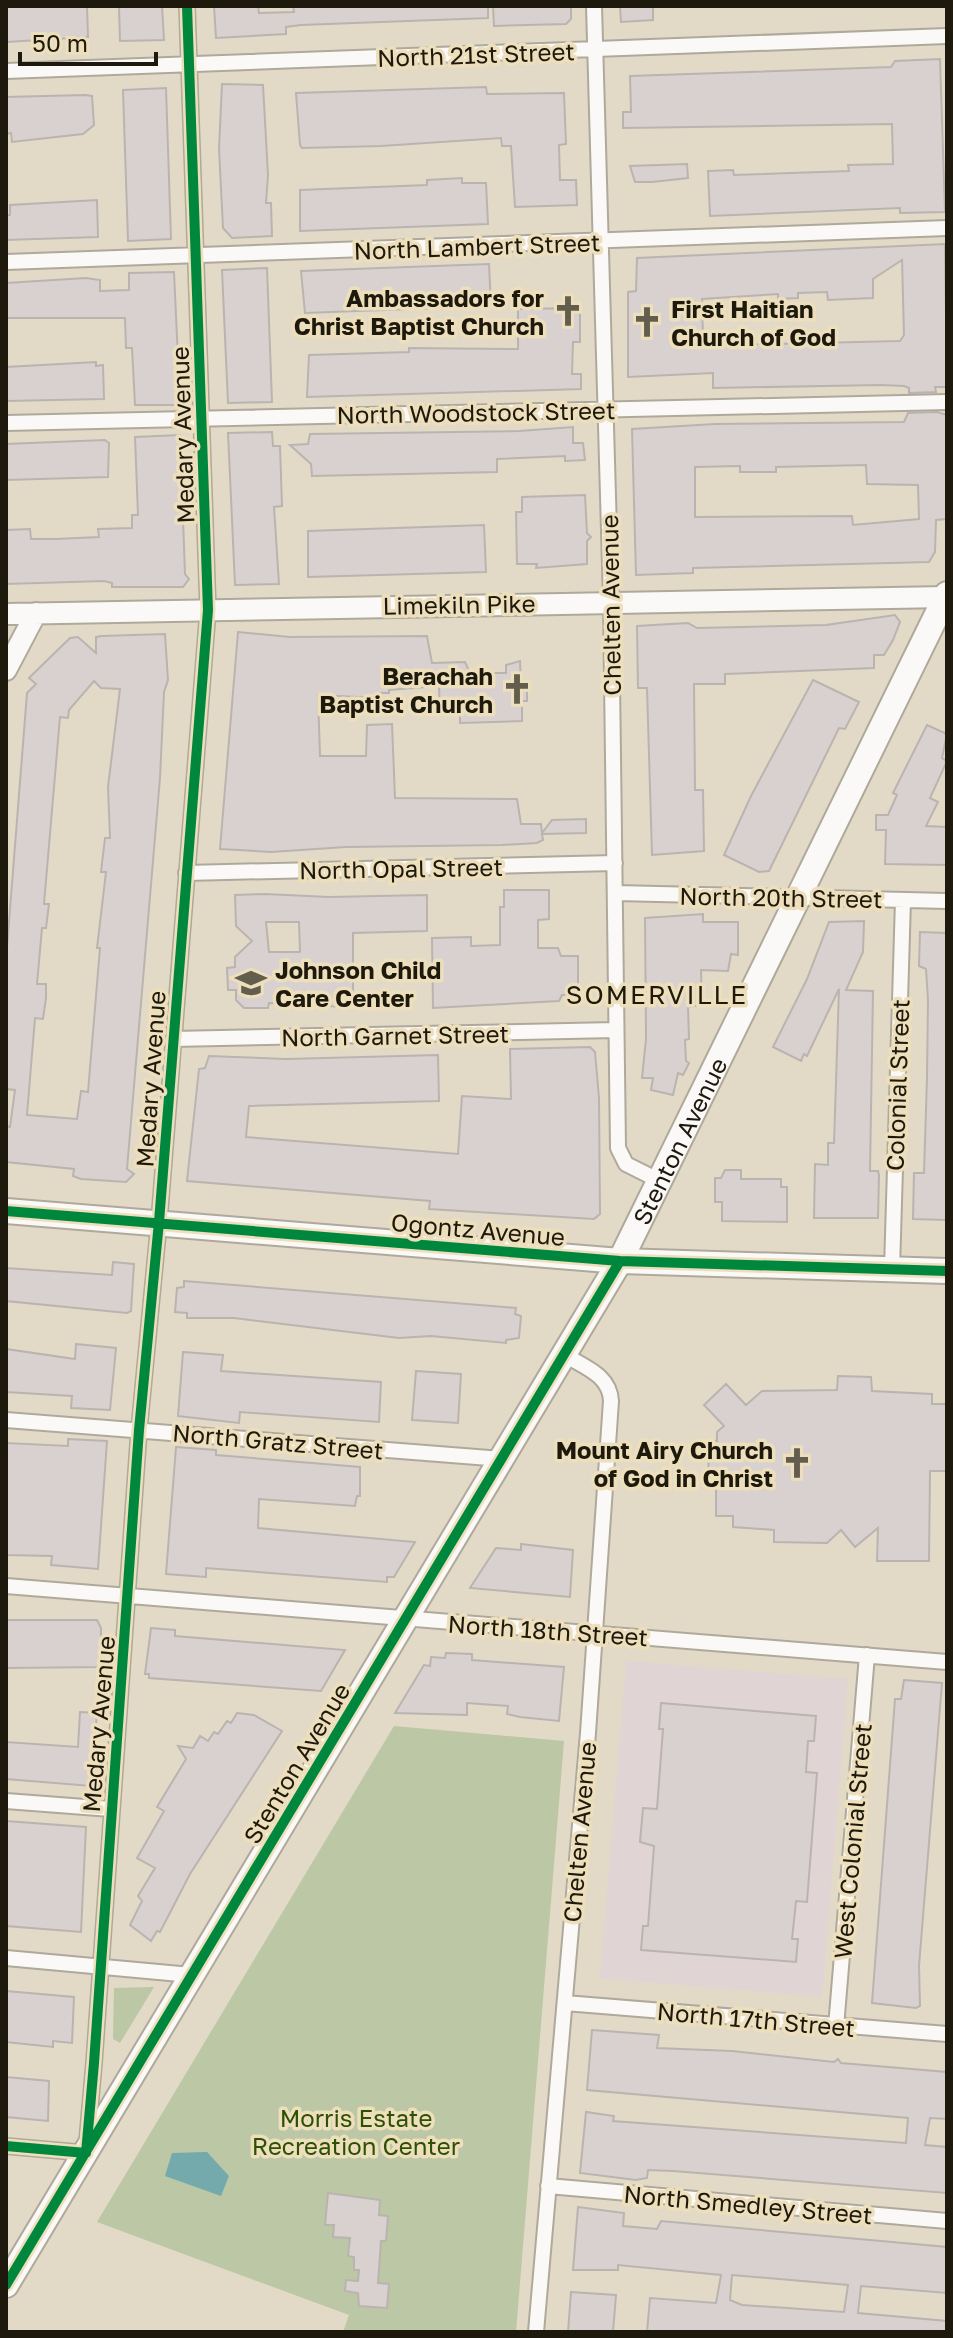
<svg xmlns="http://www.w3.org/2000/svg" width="953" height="2338" viewBox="0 0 953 2338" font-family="'Golos Text',sans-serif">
<rect width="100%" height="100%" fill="#e2dac7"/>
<!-- education -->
<path fill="#e1d4d5" d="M626,1661L848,1679L822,1997L600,1978Z"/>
<!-- green -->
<path fill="#bbc7a5" d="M394,1726L564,1741L516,2332H343L349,2315L97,2222Z
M154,1987L120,2043L113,2039L114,1988Z"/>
<!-- water -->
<path fill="#74aaab" d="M207,2152L229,2176L221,2196L165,2176L172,2153Z"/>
<!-- building -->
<path fill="#d8d1cf" stroke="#bab4b0" stroke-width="2" fill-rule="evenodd" d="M6,6H87L88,37L7,42Z
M119,6H162L164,40L120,41Z
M214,6H258L259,13L294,12L293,6H488V18L301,25L286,27V34L216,38Z
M493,6H571V19L566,24L494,26Z
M620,6H653V20L621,22Z
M940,59L945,212L900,213V208L710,216L708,171L733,170L734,175L849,171L848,165L893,164L892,124L623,128V112H631L630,76L891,67L895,61Z
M222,84L263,85L268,175L266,203H271L272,236L232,238L223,228L219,149Z
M486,87L487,94L564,93L566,144L559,145L560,180H576L577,205L515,207L511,146H502L501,138L381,146L302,148L300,145L296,93Z
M166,88L171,239L128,241L123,90Z
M85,95L92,96L94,125L83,134L12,142L11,133L6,134V97Z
M687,164L688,178L652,182H635L630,166Z
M462,178V183H486L488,224L300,231V190L427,185V180Z
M97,200L98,237L6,240V215H10V205Z
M945,244L947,387H935L936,392L909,393V388L904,386L881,385L713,388V373L628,377V292L636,291L637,258ZM902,260L904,335L900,341L724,345L723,338L703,339L702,299L778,294V299L798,298V293L827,292L828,300L873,298V279Z
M489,264L491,306L305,313L301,271Z
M267,268L272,402L228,403L222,270Z
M174,272L180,403L177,405H135L132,348H126L125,318H6V283L86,278L100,280V291L129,290V273Z
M580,308V342H573L572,374H581V389L307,397L309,355L409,352V348L518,349V309Z
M96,362V366L103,365L104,399L6,401V367Z
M937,412L947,415V519L936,520L935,552L929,562L693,568V573L636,575L632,429L715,424L904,422L908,413ZM866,465L867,484L918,485L919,519L853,525L852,516L695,517V467L740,466V472H776V467Z
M573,427V443H583L585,460L565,461V456L497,459V472L312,476L311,464L290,445L308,444L310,434L519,431Z
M272,432L273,446H280L282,506L274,507L279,584L235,585L228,433Z
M180,435L185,574L189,579L183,587H112V583L104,581L6,584V530L30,529L31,539H56L99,537L98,529L132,528V515H138L135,437Z
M105,440L109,443L108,477L6,480V444Z
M585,495L587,533L591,537L587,541V564L536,568L537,564H517L516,512H522V497Z
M484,525L486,572L308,577V531Z
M895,615L900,622L893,640L884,655H874V668L725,674V684H694L695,790H703L704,851L652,855L647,688H638L637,626L688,623L697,628L826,625Z
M238,632L290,637L427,636L432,663L465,662L470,673H506V665L520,661L521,682H527V701H522V721L460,723V713H440L439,686L389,690V693H379V698L318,695L320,756H366L367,725L392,724L395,798L517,799L521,824H541L542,833L552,820L586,819V833L542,834L543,840L537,843L502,845L346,847L271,852L220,849Z
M165,634L168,680L164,692L160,778L127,1169L134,1174L126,1182L81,1179L73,1176L74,1169L6,1162V1126L10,1127L15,1090L6,1089V960L27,693L36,684L29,678L70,638L78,637L96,653V637L101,636ZM94,681L101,688L120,689L108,787L110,838H105L101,872H106L97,948H100L88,1092L81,1091L77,1119L27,1115L35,1018L43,1019L46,998V984H37L42,928H46L49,904H44L60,717L68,718L69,710Z
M813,680L859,702L845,729L839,728L769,871L759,872L724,855L751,796Z
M927,725L947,734L942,758L947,761L930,798L938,802L926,826L947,827V865L885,864L886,830H876V815H888L897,795L893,793Z
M504,890H549V919L538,920V948H558L561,956H578V994L562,995L559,1001L433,1008L432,938L471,937V946L500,945V907H504Z
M265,894L329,897L427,895V931L353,933V1001H343L344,1007L269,1003L268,1008H244L236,1000V990H228L227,968L235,967V957L252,941L236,926L235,895ZM266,922H299L300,952H269Z
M703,914V922H738V955L731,954L728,971L701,970L702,1005L688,1007L689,1039L685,1040L686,1061L689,1063L683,1075L678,1073L673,1095L651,1090L653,1078H642L646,1039L645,918Z
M864,921L863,952L846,990L873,991L870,1171H878L879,1175L878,1218H814L815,1164L828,1165V1143H834L839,989L807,1056L804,1054L801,1061L773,1047L807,979L829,922Z
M920,932L947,933V1220L913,1219L914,1173H924L927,1077L928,1000L926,969L919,966Z
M590,1047L595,1052L599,1098L600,1214L594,1219L429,1209L430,1201L187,1181L199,1069L205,1068L209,1056L286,1059L438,1055L439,1101L249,1106L246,1137L458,1154L462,1096L511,1099L510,1049Z
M725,1170H741V1179H781V1187H787V1222L722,1221V1202H715V1178H721Z
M113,1262L134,1264L131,1311L127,1313L6,1301V1268L112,1275Z
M184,1281L516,1308L515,1314L521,1316L519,1338L506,1340V1343L431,1336L399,1338L234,1318H187V1313L175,1312L177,1288L184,1287Z
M76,1344L116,1348L110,1410L71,1408L72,1396L6,1392V1349L75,1359Z
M183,1352L223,1355L221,1371L381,1382L379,1422L240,1412L239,1423L178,1416Z
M416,1371L461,1374L458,1423L412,1420Z
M838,1376L871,1377L872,1391L932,1394V1404H947V1471H930L929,1561H877L878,1528L855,1547L841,1530L827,1543L774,1542V1530L733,1527V1516H716V1485H708L709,1440L717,1441V1432L724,1426L704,1405L726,1384L746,1405L762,1391L837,1390Z
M68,1439L107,1441L98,1569L51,1565L52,1556L6,1555V1443L68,1446Z
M176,1447L216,1450V1455L360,1467V1496H357L355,1506L259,1499L258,1528L415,1542L394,1577H387V1582L206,1568V1577L166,1574Z
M521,1544L573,1550L570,1597L470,1588L496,1548L521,1550Z
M6,1620H97L101,1628V1667L6,1668Z
M151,1628L175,1630V1636L345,1650L321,1691L149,1678V1674H145Z
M446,1653L472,1654V1660L564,1667L559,1721L520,1717L507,1714L508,1706L467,1703V1715L395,1713L424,1665L430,1666L431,1657L445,1658Z
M904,1680L942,1683L919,1966L920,2006L916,2008L872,2003L895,1699H901Z
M661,1703L816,1716L814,1741H808L806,1772L817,1773L807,1902L796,1901L795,1911L792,1939H798L796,1962L641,1950L643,1926H648L654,1846L640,1842L643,1808L657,1809L663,1729H659Z
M80,1712L97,1713L91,1786L6,1779V1742L78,1747Z
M237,1713L254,1715L282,1731L190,1874L160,1932L157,1931L151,1941L130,1925L142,1901L138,1896L155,1868L137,1858L164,1811L157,1807L186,1759L178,1746L193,1748L200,1736L208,1741L214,1732L218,1734L227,1721L231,1723Z
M6,1821L86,1827L81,1932L6,1926Z
M6,1991L74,1997L72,2043L53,2041V2047L6,2042Z
M592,2030L659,2035L657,2048L732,2051L834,2062L838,2059L841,2063L947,2072V2119L930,2118L925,2145L947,2147V2193L673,2171L648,2170L647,2178L636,2180L580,2173L586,2112L614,2116L613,2121L906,2143L908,2118L587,2090Z
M6,2077L49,2081L48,2121L6,2117Z
M328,2193L380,2200L379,2215L388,2216L386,2241H381L378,2283L389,2284L387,2308L359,2306L358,2293L345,2291L346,2280L358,2281L359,2270H354V2257L348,2256L350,2238L333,2237L334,2225H325Z
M578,2207L624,2213L623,2226L657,2229L661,2221L947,2247V2293L861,2286L858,2313L947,2321V2332H647L650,2298L716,2303L721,2275L618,2265V2270H573ZM732,2275L848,2285L844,2312L742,2305L730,2300Z
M571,2292L616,2295L613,2332H568Z"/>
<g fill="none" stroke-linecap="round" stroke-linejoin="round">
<defs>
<path id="street" d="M594,6L611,601L618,1148L626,1164L660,1181
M6,71L947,36
M6,262L947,228
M6,423L947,402
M186,873L615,863
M616,893L947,901
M173,1039L616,1030
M892,1269L903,900
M6,1420L502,1459
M6,1586L947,1662
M6,1801L111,1809
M6,1958L191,1975
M565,2003L947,2034
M836,2027L867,1655
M6,2146L86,2153L94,2063L139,1430L159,1222L208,610L187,6
M548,2186L947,2221
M536,2332L588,1733L611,1401C610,1375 584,1367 565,1355"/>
<path id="secondary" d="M6,614L947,597
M6,670L36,613"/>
<g id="primary">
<path d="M6,1211L620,1261L947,1271"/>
<path id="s1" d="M6,2285L620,1261L947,594"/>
</g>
</defs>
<!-- street casing -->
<use href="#street" stroke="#afa99b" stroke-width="18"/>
<!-- secondary casing -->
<use href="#secondary" stroke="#afa99b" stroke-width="24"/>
<!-- primary casing -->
<use href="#primary" stroke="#afa99b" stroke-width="28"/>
<!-- street -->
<use href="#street" stroke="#fbf9f7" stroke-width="14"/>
<!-- secondary -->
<use href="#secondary" stroke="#fbf9f7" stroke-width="20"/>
<!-- primary -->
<use href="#primary" stroke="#fbf9f7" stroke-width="24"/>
<defs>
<path id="cycleway" d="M6,1211L620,1261L947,1271
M6,2146L86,2153L94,2063L139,1430L159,1222L208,610L187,6
M6,2285L620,1261"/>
</defs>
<!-- cycleway casing -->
<use href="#cycleway" stroke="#eddebc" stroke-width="15"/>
<!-- cycleway -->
<use href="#cycleway" stroke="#00873e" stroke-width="10"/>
</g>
<!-- icons -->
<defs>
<symbol id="church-bare" viewBox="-9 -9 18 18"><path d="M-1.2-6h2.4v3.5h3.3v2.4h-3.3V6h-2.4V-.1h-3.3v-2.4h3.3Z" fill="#635d4e" stroke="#eddebc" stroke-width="2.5" paint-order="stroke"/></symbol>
<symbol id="school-bare" viewBox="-9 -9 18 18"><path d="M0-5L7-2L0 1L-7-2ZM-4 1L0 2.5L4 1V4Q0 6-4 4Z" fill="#635d4e" stroke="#eddebc" stroke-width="2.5" paint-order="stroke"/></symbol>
</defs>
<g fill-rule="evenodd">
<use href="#church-bare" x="546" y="289" width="44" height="44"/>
<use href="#church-bare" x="625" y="300" width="44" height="44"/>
<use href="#church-bare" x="495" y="667" width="44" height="44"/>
<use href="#school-bare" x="229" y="961" width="44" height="44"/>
<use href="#church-bare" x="775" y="1441" width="44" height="44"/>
</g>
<g text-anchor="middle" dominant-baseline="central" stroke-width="7" stroke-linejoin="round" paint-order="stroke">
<!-- street labels -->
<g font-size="24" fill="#1e190d" stroke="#eddebc">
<text transform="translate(476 54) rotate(-2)">North 21st Street</text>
<text transform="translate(477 246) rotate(-2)">North Lambert Street</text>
<text transform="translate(476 412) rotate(-1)">North Woodstock Street</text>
<text transform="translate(182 435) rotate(-92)">Medary Avenue</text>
<text transform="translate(459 604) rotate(-1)">Limekiln Pike</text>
<text transform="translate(610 605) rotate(-91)">Chelten Avenue</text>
<text transform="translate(401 868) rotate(-1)">North Opal Street</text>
<text transform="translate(781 897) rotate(1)">North 20th Street</text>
<text transform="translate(395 1035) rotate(-1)">North Garnet Street</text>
<text transform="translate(150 1079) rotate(-86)">Medary Avenue</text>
<text transform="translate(897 1085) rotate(-88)">Colonial Street</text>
<text stroke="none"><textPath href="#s1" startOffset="1328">Stenton Avenue</textPath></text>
<text transform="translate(478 1229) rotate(5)">Ogontz Avenue</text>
<text transform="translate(278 1441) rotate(5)">North Gratz Street</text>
<text transform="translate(548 1630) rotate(4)">North 18th Street</text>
<text transform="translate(98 1724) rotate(-85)">Medary Avenue</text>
<text transform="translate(296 1763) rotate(-59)">Stenton Avenue</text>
<text transform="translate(579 1832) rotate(-85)">Chelten Avenue</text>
<text transform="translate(852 1841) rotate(-85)">West Colonial Street</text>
<text transform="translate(756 2019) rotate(5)">North 17th Street</text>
<text transform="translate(748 2204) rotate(5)">North Smedley Street</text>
</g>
<!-- poi labels -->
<g font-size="24" font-weight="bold" fill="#1e190d" stroke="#eddebc" text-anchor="end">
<text x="544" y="297">Ambassadors for<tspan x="544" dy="28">Christ Baptist Church</tspan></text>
<text x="671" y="308" text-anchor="start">First Haitian<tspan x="671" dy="28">Church of God</tspan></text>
<text x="493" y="675">Berachah<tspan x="493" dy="28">Baptist Church</tspan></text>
<text x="275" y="969" text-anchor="start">Johnson Child<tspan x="275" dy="28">Care Center</tspan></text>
<text x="773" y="1449">Mount Airy Church<tspan x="773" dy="28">of God in Christ</tspan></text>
</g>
<!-- park labels -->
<g font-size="24" fill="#2c5104" stroke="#eddebc">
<text x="356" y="2117">Morris Estate<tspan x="356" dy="28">Recreation Center</tspan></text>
</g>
<!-- neighbourhood labels -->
<g font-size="26" letter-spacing="2" fill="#1e190d" stroke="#eddebc">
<text x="657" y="994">SOMERVILLE</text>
</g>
</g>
<!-- border -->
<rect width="953" height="2338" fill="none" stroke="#1e190d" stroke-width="16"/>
<!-- scale -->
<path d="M20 52v12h136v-12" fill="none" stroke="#1e190d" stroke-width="4"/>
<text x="32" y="52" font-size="24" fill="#1e190d" stroke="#eddebc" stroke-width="6" paint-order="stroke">50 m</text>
</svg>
